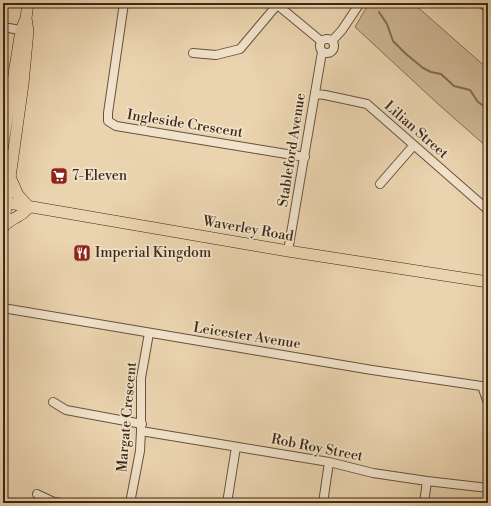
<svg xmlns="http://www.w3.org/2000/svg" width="491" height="506" viewBox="0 0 491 506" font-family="'Libre Bodoni',serif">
<rect width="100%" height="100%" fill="#ead4af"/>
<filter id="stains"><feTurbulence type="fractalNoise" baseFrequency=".005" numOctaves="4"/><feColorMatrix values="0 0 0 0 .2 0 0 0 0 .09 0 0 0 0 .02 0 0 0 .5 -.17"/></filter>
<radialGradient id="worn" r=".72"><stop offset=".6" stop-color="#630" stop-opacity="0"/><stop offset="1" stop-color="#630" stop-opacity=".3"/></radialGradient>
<!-- green -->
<path fill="#cdb795" stroke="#866f56" d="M369,3H413L488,69V148L437,103L355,27Z"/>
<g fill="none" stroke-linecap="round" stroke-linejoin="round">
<!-- stream -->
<path stroke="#826b53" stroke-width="2" d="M379,12L387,24L393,41L406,54L423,68L431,72L441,74L454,86L470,90L478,102L488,109"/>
<defs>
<path id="minor" d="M124,3L108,113V121L116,126L305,157
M275,3L321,41
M481,3L488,8
M3,27L26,31
M320 46a7 7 0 1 1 14 0a7 7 0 1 1-14 0Z
M332,41L342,30L360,3
M193,53L216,55L240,49L277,5
M315,94L325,95L367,104L488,210
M380,184L414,145
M288,251L322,52
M3,308L372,370L488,387
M482,386L488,403
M53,402L66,410L142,424
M141,431L329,462L373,473L427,481L488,488
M37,494L54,502L61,503
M130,503L140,451L141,431V378L149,333
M227,503L236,447
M323,503L329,462
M424,503L427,481"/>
<path id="major" d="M3,144L21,30L26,18
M10,177L18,195L29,207
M3,202L288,251L488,282
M3,226C8,223 11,220 15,218C22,214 24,213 29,207
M3,228L23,84L28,31L26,18L28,3"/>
</defs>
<!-- minor casing -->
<use href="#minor" stroke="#69523c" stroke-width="10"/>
<!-- major casing -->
<use href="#major" stroke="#3e2716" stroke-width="12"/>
<!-- minor -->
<use href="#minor" stroke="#f1e3cb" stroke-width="8"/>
<!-- major -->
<use href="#major" stroke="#ead4af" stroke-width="11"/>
</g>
<!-- icons -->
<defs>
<symbol id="supermarket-square" viewBox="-11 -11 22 22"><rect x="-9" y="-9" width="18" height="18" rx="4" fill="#8f2418" stroke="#f1e3cb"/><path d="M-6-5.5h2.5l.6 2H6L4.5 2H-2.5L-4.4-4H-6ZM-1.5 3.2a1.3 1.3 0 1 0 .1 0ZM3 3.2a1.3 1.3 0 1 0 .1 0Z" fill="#fff"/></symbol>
<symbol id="restaurant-square" viewBox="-11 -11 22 22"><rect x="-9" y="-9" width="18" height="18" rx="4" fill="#8f2418" stroke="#f1e3cb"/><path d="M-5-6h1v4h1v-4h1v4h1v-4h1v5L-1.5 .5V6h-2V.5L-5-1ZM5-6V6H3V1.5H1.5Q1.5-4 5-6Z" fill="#fff"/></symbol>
</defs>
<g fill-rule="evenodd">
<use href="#supermarket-square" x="49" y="166" width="20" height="20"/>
<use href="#restaurant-square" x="72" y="243" width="20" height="20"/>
</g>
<g text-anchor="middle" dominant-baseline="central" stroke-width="3.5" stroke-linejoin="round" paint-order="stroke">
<!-- street labels -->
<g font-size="14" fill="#3e2716" stroke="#f1e3cb">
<text transform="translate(185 124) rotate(9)">Ingleside Crescent</text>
<text transform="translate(416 130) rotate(41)">Lilian Street</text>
<text transform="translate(292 150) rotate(-81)">Stableford Avenue</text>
<text transform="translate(248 229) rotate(10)">Waverley Road</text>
<text transform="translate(247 336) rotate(9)">Leicester Avenue</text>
<text transform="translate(127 417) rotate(-85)">Margate Crescent</text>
<text transform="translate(317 448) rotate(11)">Rob Roy Street</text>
</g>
<!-- poi labels -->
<g font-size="14" fill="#3e2716" stroke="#f1e3cb" text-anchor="start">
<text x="72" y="176">7-Eleven</text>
<text x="95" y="253">Imperial Kingdom</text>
</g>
</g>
<!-- margin -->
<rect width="491" height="506" fill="none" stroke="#ead4af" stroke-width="16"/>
<rect x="4" y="4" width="483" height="498" fill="none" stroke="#3e2716" stroke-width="2"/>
<rect x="8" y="8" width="475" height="490" fill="none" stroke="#3e2716"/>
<rect width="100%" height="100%" filter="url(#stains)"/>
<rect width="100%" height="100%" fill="url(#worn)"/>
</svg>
